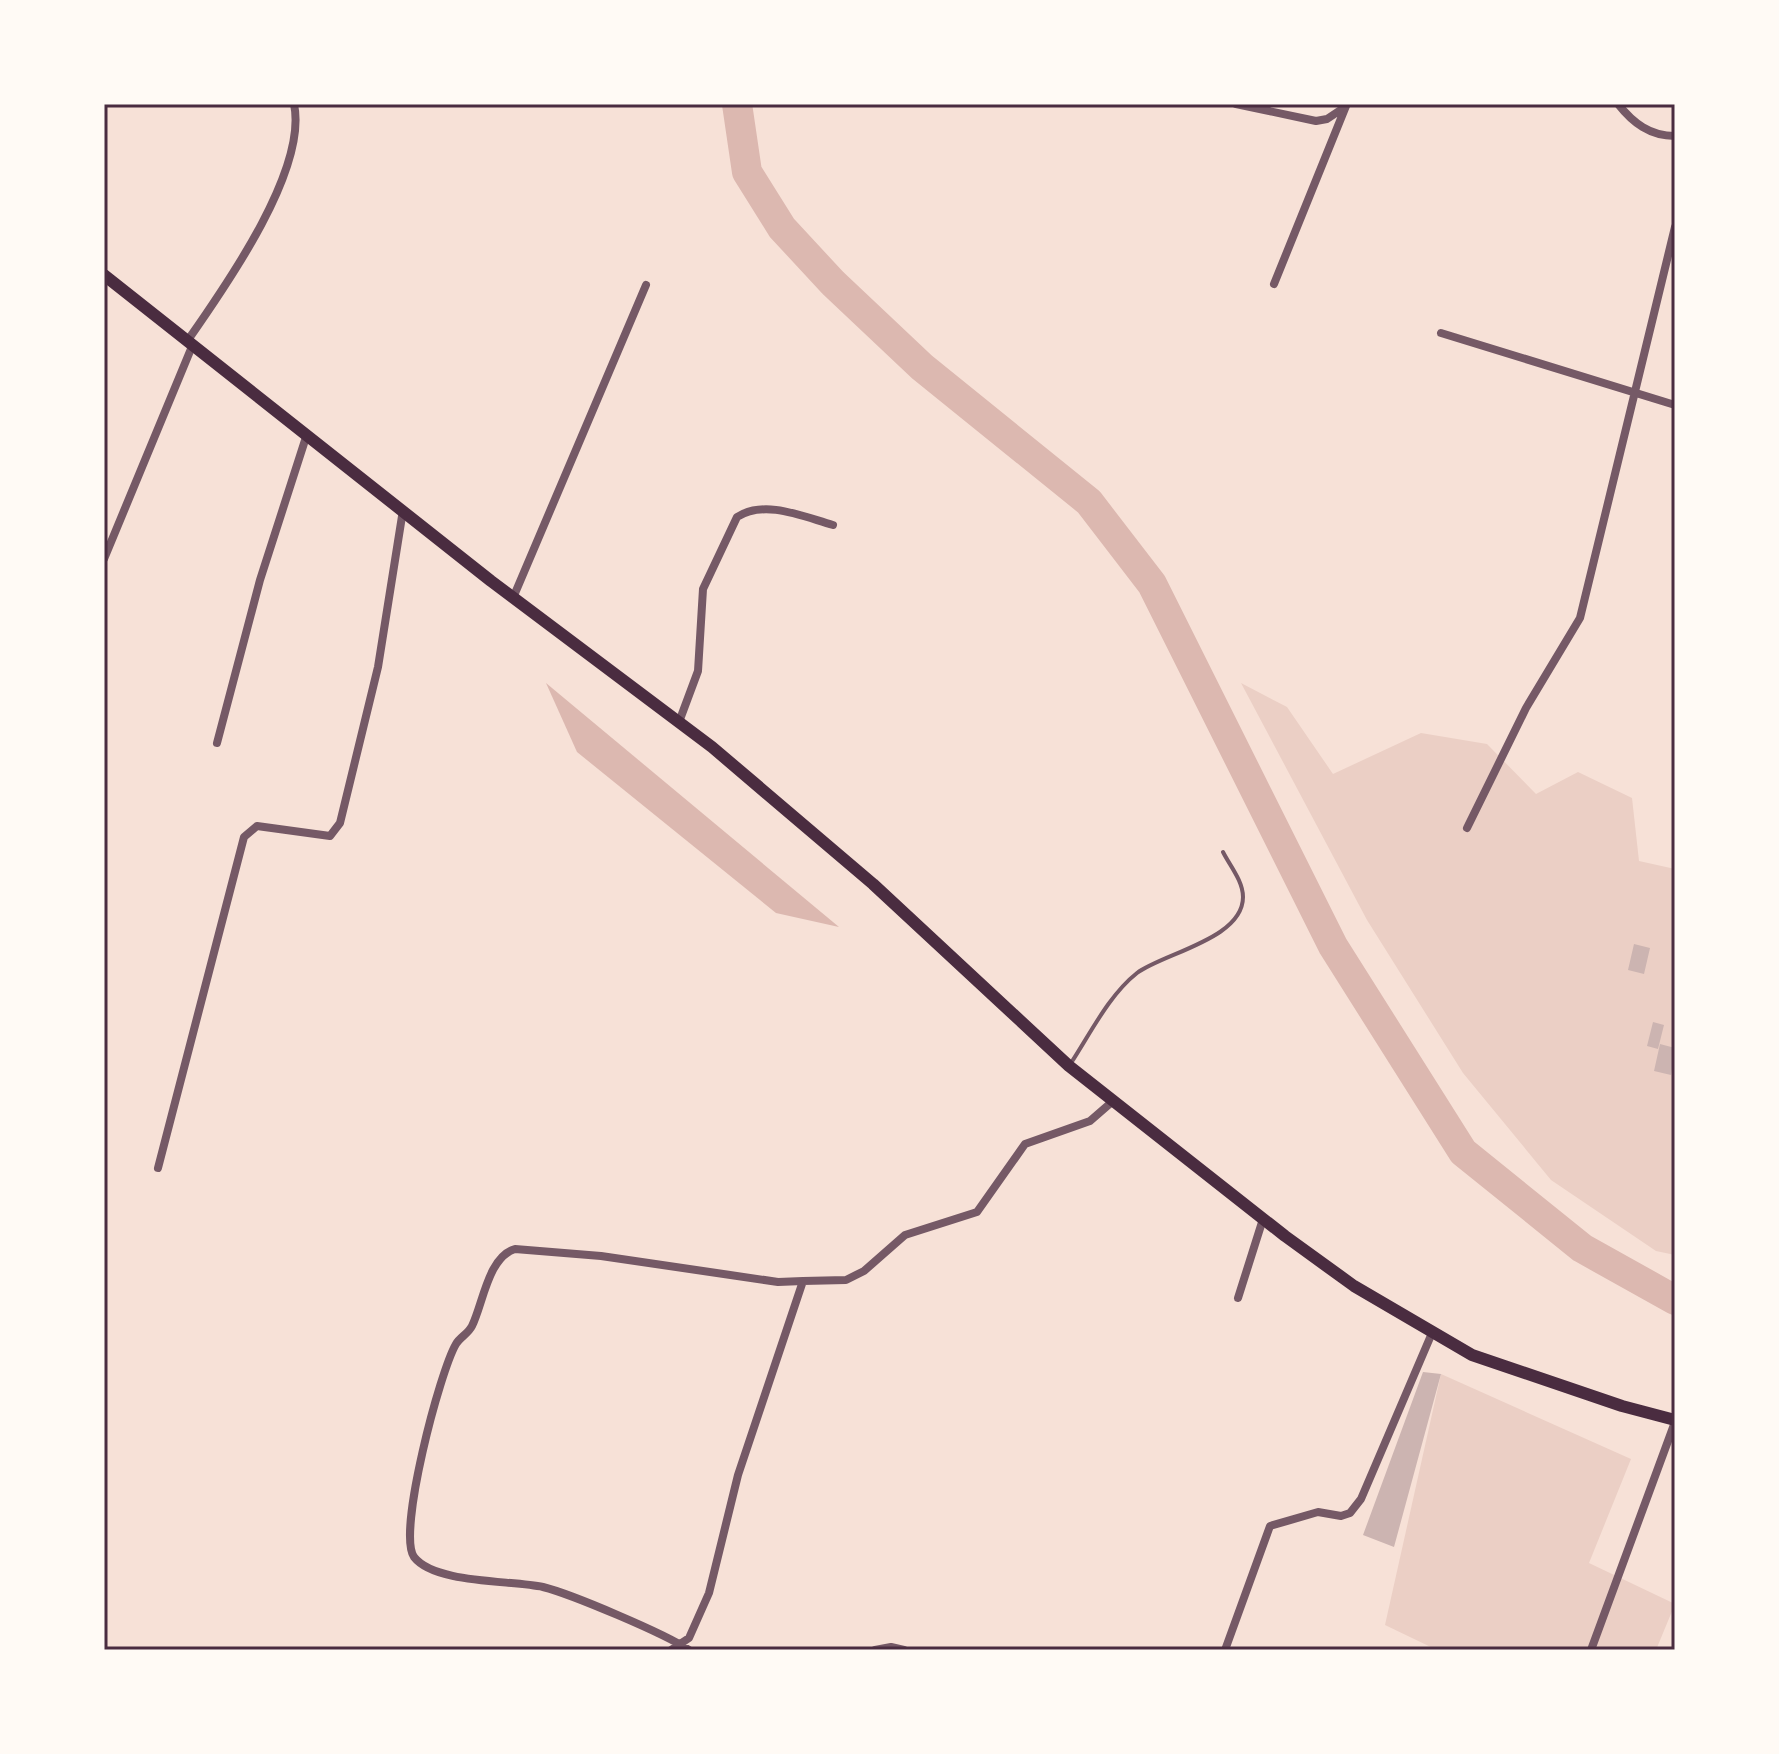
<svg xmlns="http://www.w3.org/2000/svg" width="1779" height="1754" viewBox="0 0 1779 1754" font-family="Jost,sans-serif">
<rect width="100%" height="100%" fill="#f7e1d7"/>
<!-- green -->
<path fill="#ebcfc5" d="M1241,683L1287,707L1333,774L1421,733L1487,744L1536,794L1578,772L1632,798L1639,861L1675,869V1255L1656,1251L1551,1180L1463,1073L1367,920Z
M1441,1374L1631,1459L1589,1563L1675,1604L1656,1650H1437L1385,1625Z"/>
<!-- water -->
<path fill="#dcb8b0" d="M546,683L839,927L776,913L577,752Z"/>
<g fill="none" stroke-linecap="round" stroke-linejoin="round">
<!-- river -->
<path stroke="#dcb8b0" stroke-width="30" d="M737,104L747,172L782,228L833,283L922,367L1089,502L1152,584L1333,946L1463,1152L1582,1248L1675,1300"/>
</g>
<!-- building -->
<path fill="#ccb4b1" d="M1634,944L1650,948L1644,974L1628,970Z
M1653,1022L1664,1025L1658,1049L1647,1046Z
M1660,1044L1675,1048L1671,1075L1654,1071Z
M1423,1372L1441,1374L1394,1547L1363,1535Z"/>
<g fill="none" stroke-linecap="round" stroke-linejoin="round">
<!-- service -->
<path stroke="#755966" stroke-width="4" d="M1071,1063C1090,1034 1109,995 1137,973C1164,953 1243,939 1243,897C1243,881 1230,866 1223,852"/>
<!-- minor -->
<path stroke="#755966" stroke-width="8" d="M1236,104L1316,121L1327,119L1345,107
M1618,104C1633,123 1650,136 1675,136
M1274,284L1346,106
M1441,333L1675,405
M188,340C225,287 308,170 294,104
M104,559L193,344
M513,598L646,285
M679,722L698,671L703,589L737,517C765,499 804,517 833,525
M217,743L260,580L307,434
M1467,828L1526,708L1580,618L1675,227
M158,1168L244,837L257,826L330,836L340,823L378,667L403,510
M1238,1298L1263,1219
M671,1650L689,1638L709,1593L738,1475L803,1281L846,1280L864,1271L905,1235L977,1212L1025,1144L1090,1121L1113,1101
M689,1650C666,1634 571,1594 543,1587C511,1580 435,1584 414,1557C397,1533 440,1371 456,1344C460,1337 468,1334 472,1326C483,1304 488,1257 515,1249L601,1256L778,1282L803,1281
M875,1650L891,1647L904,1650
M1225,1650L1270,1526L1318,1512L1341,1516L1350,1513L1361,1499L1432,1333
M1591,1650L1675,1422"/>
<!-- trunk -->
<path stroke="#4a2c40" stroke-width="12" d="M104,275L491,581L712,747L873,884L1069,1066L1285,1236L1354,1286L1472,1355L1622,1406L1675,1420"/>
</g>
<!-- border -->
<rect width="1779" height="1754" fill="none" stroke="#fffaf5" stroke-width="212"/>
<rect x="106" y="106" width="1567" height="1542" fill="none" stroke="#4a2c40" stroke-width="3"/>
</svg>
